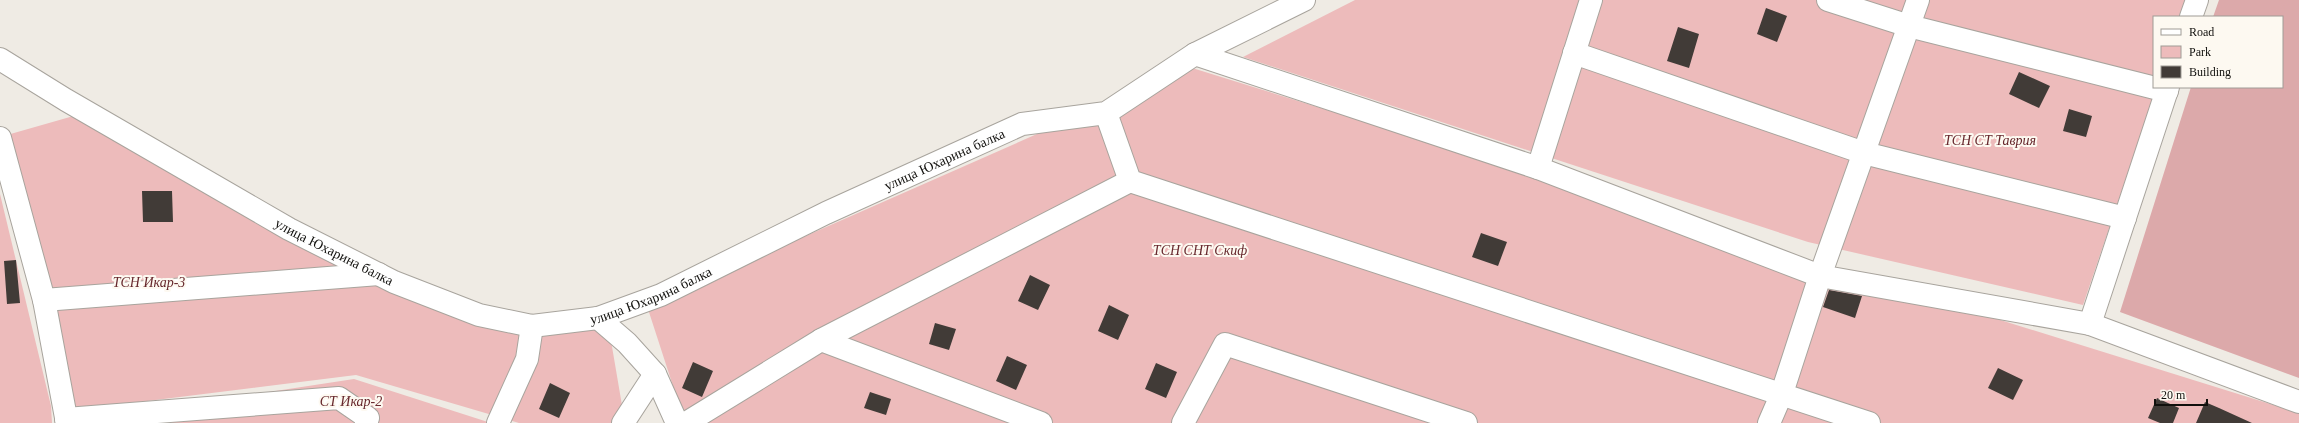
<svg xmlns="http://www.w3.org/2000/svg" width="2299" height="423" viewBox="0 0 2299 423" font-family="'Times New Roman',serif">
<rect width="100%" height="100%" fill="#efebe4"/>
<!-- green -->
<path fill="#edbbbb" d="M1355,0H2187L2181,17H2154V87H2157L2083,305L1808,242L1243,57Z
M1189,67L2299,413V423H685L647,306Z
M77,115L451,298L531,319L609,329L625,423H519L356,375L59,412L0,137Z
M0,194L51,406L52,423H0Z
M354,379L491,423H64Z"/>
<!-- forest -->
<path fill="#dca9aa" d="M2219,0H2299V378L2120,312L2191,87H2282V17H2213Z"/>
<!-- building -->
<path fill="#413b37" d="M1766,8L1787,16L1777,42L1757,34Z
M1678,27L1699,34L1689,68L1667,61Z
M2019,72L2050,86L2039,108L2009,94Z
M2069,109L2092,116L2086,137L2063,131Z
M142,191H172L173,222H143Z
M1481,233L1507,242L1498,266L1472,257Z
M16,260L20,303L7,304L4,261Z
M1030,275L1050,285L1038,310L1018,301Z
M1829,290L1862,296L1855,318L1823,307Z
M1109,305L1129,315L1118,340L1098,331Z
M935,323L956,329L949,350L929,344Z
M1007,356L1027,365L1016,390L996,381Z
M693,362L713,371L702,397L682,388Z
M1156,363L1177,372L1166,398L1145,389Z
M1998,368L2023,380L2013,400L1988,388Z
M550,383L570,393L559,418L539,409Z
M870,392L891,399L886,415L864,408Z
M2157,398L2179,408L2173,423H2160L2148,418Z
M2205,402L2219,408L2252,423H2196Z"/>
<g fill="none" stroke-linecap="round" stroke-linejoin="round">
<defs>
<g id="minor">
<path d="M1828,0L1909,26L2167,91"/>
<path d="M2191,17L2197,0"/>
<path d="M1574,53L1864,153L2125,218"/>
<path d="M1195,54L1538,168L1820,276L2090,324L2299,402"/>
<path id="s1" d="M0,59L66,100L289,229L394,282L479,315L532,326L598,318L661,295L826,213L1022,124L1106,113L1195,54L1304,0"/>
<path d="M1106,113L1130,181L1869,423"/>
<path d="M0,138L44,300L67,423"/>
<path d="M1538,168L1591,0"/>
<path d="M44,300L379,274"/>
<path d="M598,318L627,343L655,374L677,423"/>
<path d="M2090,324L2168,87"/>
<path d="M821,340L1130,181"/>
<path d="M66,419L339,398L368,418L366,423"/>
<path d="M498,423L527,359L532,326"/>
<path d="M623,423L655,374"/>
<path d="M686,423L821,340L1041,423"/>
<path d="M1183,423L1225,344L1466,423"/>
<path d="M1769,423L1782,393L1820,276L1918,0"/>
</g>
</defs>
<!-- minor casing -->
<use href="#minor" stroke="#a8a49d" stroke-width="24"/>
<!-- minor -->
<use href="#minor" stroke="#fff" stroke-width="22"/>
</g>
<g text-anchor="middle" dominant-baseline="central" stroke-width="4" stroke-linejoin="round" paint-order="stroke">
<!-- park labels -->
<g font-size="14" font-style="italic" fill="#66272c" stroke="#fdf9f1">
<text x="1990" y="140">ТСН СТ Таврия</text>
<text x="1200" y="250">ТСН СНТ Скиф</text>
<text x="149" y="282">ТСН Икар-3</text>
<text x="351" y="401">СТ Икар-2</text>
</g>
<!-- street labels -->
<g font-size="14" fill="#11100d" stroke="#fdf9f1">
<text stroke="none"><textPath href="#s1" startOffset="1046">улица Юхарина балка</textPath></text>
<text stroke="none"><textPath href="#s1" startOffset="386">улица Юхарина балка</textPath></text>
<text stroke="none"><textPath href="#s1" startOffset="722">улица Юхарина балка</textPath></text>
</g>
</g>
<!-- legend -->
<rect x="2153" y="16" width="130" height="72" fill="#fdf9f1" stroke="#9f9c96"/>
<rect x="2161" y="29" width="20" height="6" fill="#ffffff" stroke="#9f9c96"/>
<text x="2189" y="36" font-size="12" fill="#11100d">Road</text>
<rect x="2161" y="46" width="20" height="12" fill="#edbbbb" stroke="#9f9c96"/>
<text x="2189" y="56" font-size="12" fill="#11100d">Park</text>
<rect x="2161" y="66" width="20" height="12" fill="#413b37" stroke="#9f9c96"/>
<text x="2189" y="76" font-size="12" fill="#11100d">Building</text>
<!-- scale -->
<path d="M2155 399v6h52v-6" fill="none" stroke="#11100d" stroke-width="2"/>
<text x="2161" y="399" font-size="12" fill="#11100d" stroke="#fdf9f1" stroke-width="3" paint-order="stroke">20 m</text>
</svg>
